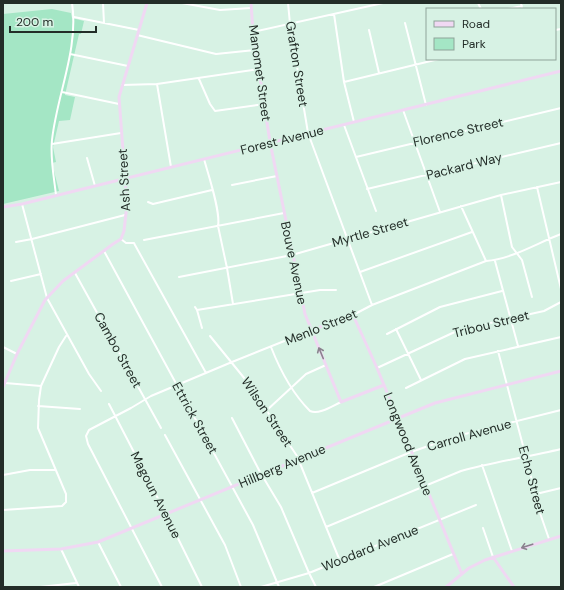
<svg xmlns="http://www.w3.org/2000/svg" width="564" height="590" viewBox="0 0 564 590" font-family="'DM Sans',sans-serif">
<rect width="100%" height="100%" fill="#d7f2e4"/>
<!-- green -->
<path fill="#a4e6c5" d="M52,9L71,13L72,18L84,21L81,34H79L65,95L75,97L70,120L59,121L53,147L56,162L52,163L59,191L3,204V14Z"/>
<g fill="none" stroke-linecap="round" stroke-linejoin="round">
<!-- street -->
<path stroke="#fff" stroke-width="2" d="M103,3L104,23
M182,3L220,10L251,8
M288,3L290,24L308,133L372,305
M478,3L481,9
M521,3L522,9
M508,9L522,6
M334,14L344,82L354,122
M74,17L139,30
M405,23L426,105
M369,30L379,73
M555,30L561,29
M253,32L383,3
M137,35L216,54L255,50
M70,54L128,66
M199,79L210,104L215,111L264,104
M344,82L439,59
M157,84L171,167
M122,85L157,84L259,69
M62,92L119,104
M403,110L440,212
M344,125L376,211
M52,144L121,133
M356,157L561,108
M87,158L95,186
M204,159C208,174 221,212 218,226L227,268L233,304
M232,185L277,176
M537,187L561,289
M367,189L561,143
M56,195C54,177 50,158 52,140C57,94 79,49 72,3
M501,195L512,247L522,260L532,297
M148,202L153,204L212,190
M22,204L47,298L89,374L101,391
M461,206L486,261
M121,239L126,243H134L135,245L206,373
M144,240L284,213
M16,242L32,239L125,215
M104,251L253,525L279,587
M495,261L518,346
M360,272L472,232
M75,273L161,428
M179,277L292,255L501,195L561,182
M11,281L41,274
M195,307L197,310L320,290H336
M197,310L202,328
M353,315L372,305L486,261C512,259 537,243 561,234
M396,329L421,380
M387,334L440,307L502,291
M210,336L249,384L297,456L340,561
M3,347L17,354
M271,347C280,370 292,393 310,411C319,415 332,406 341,402
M498,351L526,457L540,513L549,539
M377,368L459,330L544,311L561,302
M5,383L41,386L59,347L66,336
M406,388L465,359L561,337
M109,404L166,514L202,587
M38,406L80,409
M266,411L306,374L326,365
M232,418L260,472L281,507L309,573L316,587
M165,435L225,545L241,587
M482,465L512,551
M3,475L30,470H55
M312,493L411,452L457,436L561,410
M536,494L561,488
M3,510L62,506L66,502V494L38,428L39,400L41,386
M326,527L461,471C494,462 528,457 561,449
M483,528L493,557
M98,542L121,587
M61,549L79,587
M40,587L76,583
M162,587L88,444L86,436L89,430L131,408L151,396L232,362L312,330
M261,587L309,573L476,505
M374,587L453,554"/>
<!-- secondary -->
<path stroke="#f0d8f3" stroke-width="3" d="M251,3L253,32L270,142L305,314L341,402L384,385
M3,207L22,204L561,71
M312,330L353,315L377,368L462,574
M3,387L17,354L45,300L63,281L113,244L121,239L124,231L127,204L119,97L147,3
M3,551L61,549L98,542L435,403L561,371
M493,557L514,587
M446,587L469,568L485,560L561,536"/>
</g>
<!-- one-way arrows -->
<defs><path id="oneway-shaft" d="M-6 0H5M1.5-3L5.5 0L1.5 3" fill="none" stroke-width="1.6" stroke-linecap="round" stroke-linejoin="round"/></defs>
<g stroke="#8a828e">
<use href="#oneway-shaft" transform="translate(321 353) rotate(-112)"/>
<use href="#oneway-shaft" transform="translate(527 546) rotate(162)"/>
</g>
<g text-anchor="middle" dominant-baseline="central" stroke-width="3" stroke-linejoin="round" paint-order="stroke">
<!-- street labels -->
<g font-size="13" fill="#232d28" stroke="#d7f2e4">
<text transform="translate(297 64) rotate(81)">Grafton Street</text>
<text transform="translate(260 73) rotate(82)">Manomet Street</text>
<text transform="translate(458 132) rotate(-13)">Florence Street</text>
<text transform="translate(282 140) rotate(-14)">Forest Avenue</text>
<text transform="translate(464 166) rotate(-14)">Packard Way</text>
<text transform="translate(124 180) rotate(-93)">Ash Street</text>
<text transform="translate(370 232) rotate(-16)">Myrtle Street</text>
<text transform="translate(294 263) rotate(78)">Bouve Avenue</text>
<text transform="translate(491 324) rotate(-14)">Tribou Street</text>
<text transform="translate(321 327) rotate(-22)">Menlo Street</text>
<text transform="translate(118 350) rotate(61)">Cambo Street</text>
<text transform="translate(267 412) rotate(56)">Wilson Street</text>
<text transform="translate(195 418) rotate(61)">Ettrick Street</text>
<text transform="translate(469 435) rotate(-16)">Carroll Avenue</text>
<text transform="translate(408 444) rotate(68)">Longwood Avenue</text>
<text transform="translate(282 466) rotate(-23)">Hillberg Avenue</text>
<text transform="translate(532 480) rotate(75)">Echo Street</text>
<text transform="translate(156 495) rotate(63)">Magoun Avenue</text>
<text transform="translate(370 548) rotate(-22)">Woodard Avenue</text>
</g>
</g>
<!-- border -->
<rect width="564" height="590" fill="none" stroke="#232d28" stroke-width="8"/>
<!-- legend -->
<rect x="426" y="8" width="130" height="52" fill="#d7f2e4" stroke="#8fa399"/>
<rect x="434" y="21" width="20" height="6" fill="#f0d8f3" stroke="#8fa399"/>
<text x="462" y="28" font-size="12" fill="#232d28">Road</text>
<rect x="434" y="38" width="20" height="12" fill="#a4e6c5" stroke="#8fa399"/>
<text x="462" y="48" font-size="12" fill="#232d28">Park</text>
<!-- scale -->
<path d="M10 26v6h86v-6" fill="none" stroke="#232d28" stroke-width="2"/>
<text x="16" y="26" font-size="12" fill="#232d28" stroke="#d7f2e4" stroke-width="3" paint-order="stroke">200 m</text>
</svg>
